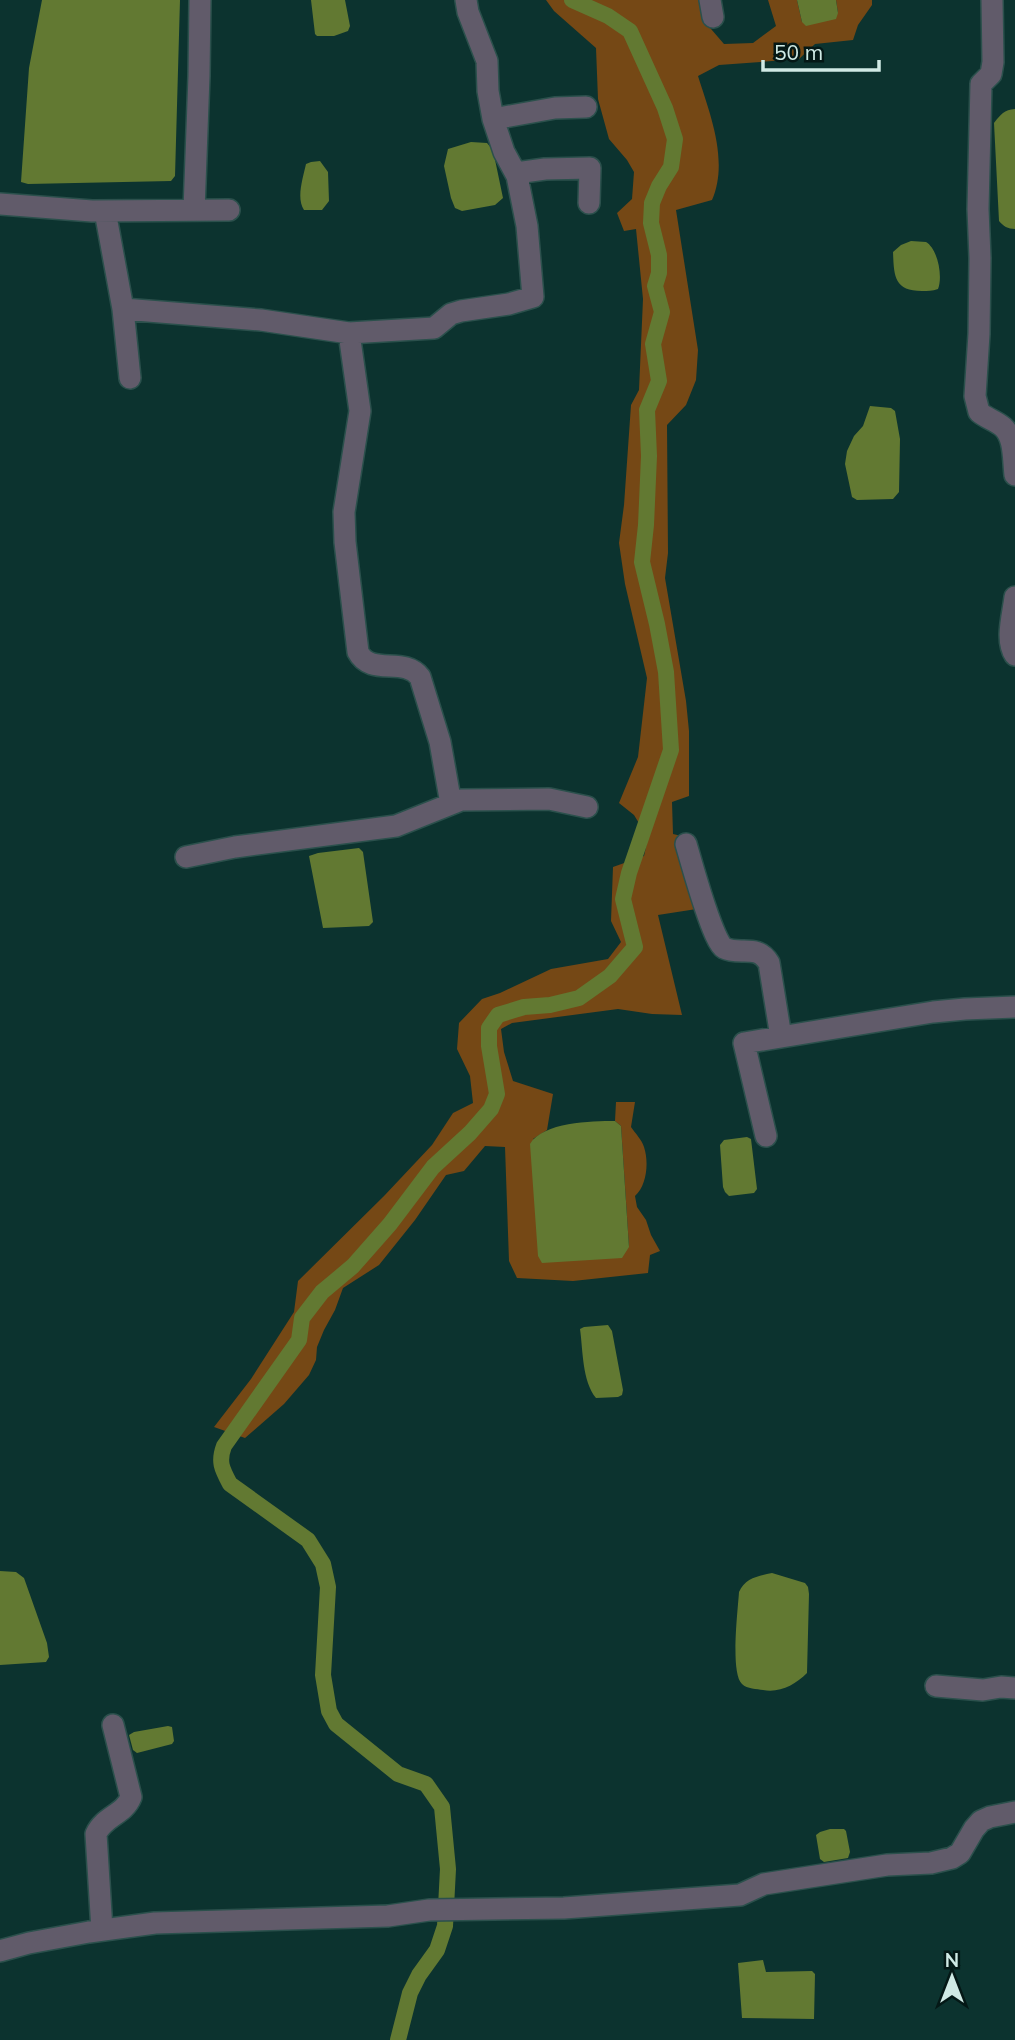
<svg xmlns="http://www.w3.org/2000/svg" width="1015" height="2040" viewBox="0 0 1015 2040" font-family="Mulish,sans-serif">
<rect width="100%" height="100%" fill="#0c332f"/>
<!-- green -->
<path fill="#754815" d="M546,0H699L705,22L724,44L753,43L776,26L768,0H797L802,22L838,13L836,0H872V5L858,25L853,40L815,44L799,59L719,65L698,76C710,114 729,161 712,200L676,210L698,350L696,380L686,405L667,425L668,553L665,578L686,701L689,731V796L672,802L673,834L690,838L703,908L658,915L682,1015L652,1014L618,1009L512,1023L501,1029L504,1052L513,1081L553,1094L547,1130L533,1139L629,1247L621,1126L615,1121L616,1102H635L631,1127C635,1133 642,1140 644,1147C649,1162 647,1185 635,1196L637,1207L646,1220L651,1235L660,1251L650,1255L648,1273L573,1281L517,1278L509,1261L505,1147L485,1146L464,1171L446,1175L415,1220L379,1265L343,1288L335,1310L324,1330L317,1347L316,1360L309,1375L284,1404L245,1438L214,1427L251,1379L294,1312L298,1281L384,1196L432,1145L453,1113L473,1103L470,1076L457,1049L459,1023L482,999L500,993L551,969L608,959L621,942L611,921L613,867L644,856L648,838L634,815L619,803L638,757L647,678L625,584L619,543L624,505L631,405L639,390L643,299L636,229L624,231L617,213L632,199L634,172L627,160L609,139L598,99L596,48L554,11Z"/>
<!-- water -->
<path fill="#627932" d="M42,0H180L175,176L171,181L28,184L21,182L29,68Z
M311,0H345L350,26L348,31L334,36H317L315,34Z
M797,0H836L838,13L836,19L806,26L802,22Z
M1015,109V229C1008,229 1003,226 999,221L994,123C1001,114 1004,110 1015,109Z
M471,142L487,143L493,150L503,198L495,205L462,211L455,208L451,198L444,166L448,149Z
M320,161L328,172L329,201L322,210H304C296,198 303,178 306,164L311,162Z
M911,241L926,242C938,249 943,277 938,289C932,291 928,291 922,291C894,291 894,276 893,252L901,245Z
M870,406L891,408L895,411L900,439L899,492L893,499L857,500L852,497L845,464L847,451L854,436L863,426Z
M359,848L363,852L373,922L369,926L323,928L309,856L318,853Z
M615,1121L621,1126L629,1247L622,1258L542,1263L538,1256L530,1144C543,1122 591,1121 615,1121Z
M747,1137L751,1139L757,1189L754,1193L729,1196L725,1192L723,1187L720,1145L724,1140Z
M608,1325L612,1331L623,1390L622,1395L618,1397L596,1398C582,1381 583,1350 580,1329L584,1327Z
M0,1571L16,1572L24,1578L47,1643L49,1657L46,1662L0,1665Z
M772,1573L805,1583L808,1587L809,1594L807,1673C795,1685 780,1693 763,1690C757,1689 747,1689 742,1684C730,1673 738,1609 739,1592C745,1578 758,1576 772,1573Z
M168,1726L172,1727L174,1741L172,1744L137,1753L133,1750L129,1735L134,1732Z
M830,1829H844L846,1831L850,1852L848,1858L824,1862L820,1859L816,1835L820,1832Z
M763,1960L766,1972L812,1971L815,1974L814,2019L742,2018L738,1963Z"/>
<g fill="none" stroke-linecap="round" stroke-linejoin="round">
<!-- canal -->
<path stroke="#627932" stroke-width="16" d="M398,2040L410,1993L419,1975L437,1950L445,1926L448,1869L442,1807L426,1784L398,1774L336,1724L329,1711L323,1675L328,1587L323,1564L308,1540L230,1484C222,1469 218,1462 224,1446L299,1340L302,1318L322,1292L353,1266L390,1224L433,1167L470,1133L491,1109L497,1094L489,1046V1028L498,1015L524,1007L550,1005L579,998L610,976L635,947L623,899L629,873L671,750L666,672L657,624L642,562L646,525L649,456L647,410L659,381L653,344L662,312L655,286L659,273V255L651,223L652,203L659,186L671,167L675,139L665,108L630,31L608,16L572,0"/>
<defs>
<path id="minor" d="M710,0L713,17
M992,0L993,62L991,74L981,84L978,209L980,258L979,334L975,396L979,412C986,418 996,421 1003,427C1015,438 1013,460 1015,475
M493,119L555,108L586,107
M516,173L545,169L590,168L589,203
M0,204L92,211L229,210
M194,210L199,76L200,0
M105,211L123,309L130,378
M123,309L261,320L349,333L434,328L451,314L461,311L509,304L533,297L527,226L517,176L504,152L493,119L488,91L487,61L468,12L466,0
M349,333L360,411L344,512L345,542L358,652C371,677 404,656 420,677L440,742L451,804
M1015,597C1013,615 1005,640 1015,655
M686,844C691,861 713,942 724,948C740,956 757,943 769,963L781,1037
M186,857L235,847L396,826L461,800L549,799L587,807
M766,1136L744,1043L933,1012L965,1009L1015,1007
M936,1686L983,1690L1001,1687L1015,1688
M102,1930L96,1834C104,1816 124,1815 131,1797L113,1725
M0,1951L29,1943L89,1932L155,1923L388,1916L429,1910L564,1908L740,1895L764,1884L887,1865L931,1863L952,1858L960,1853L974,1829L981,1821L990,1817L1015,1812"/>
</defs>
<!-- minor casing -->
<use href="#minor" stroke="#2b504c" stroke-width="24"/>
<!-- minor -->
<use href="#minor" stroke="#615b6a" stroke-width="21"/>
</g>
<!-- north arrow -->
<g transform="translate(952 1977)" stroke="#041816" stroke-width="5" paint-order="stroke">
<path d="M0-5L12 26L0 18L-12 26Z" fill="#d0eae5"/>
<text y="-10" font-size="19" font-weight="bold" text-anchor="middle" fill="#d0eae5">N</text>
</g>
<!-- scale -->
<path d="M763 60v10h116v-10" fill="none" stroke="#d0eae5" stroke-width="3.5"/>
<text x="774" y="60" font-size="21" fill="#d0eae5" stroke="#041816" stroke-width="5" paint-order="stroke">50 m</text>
</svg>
